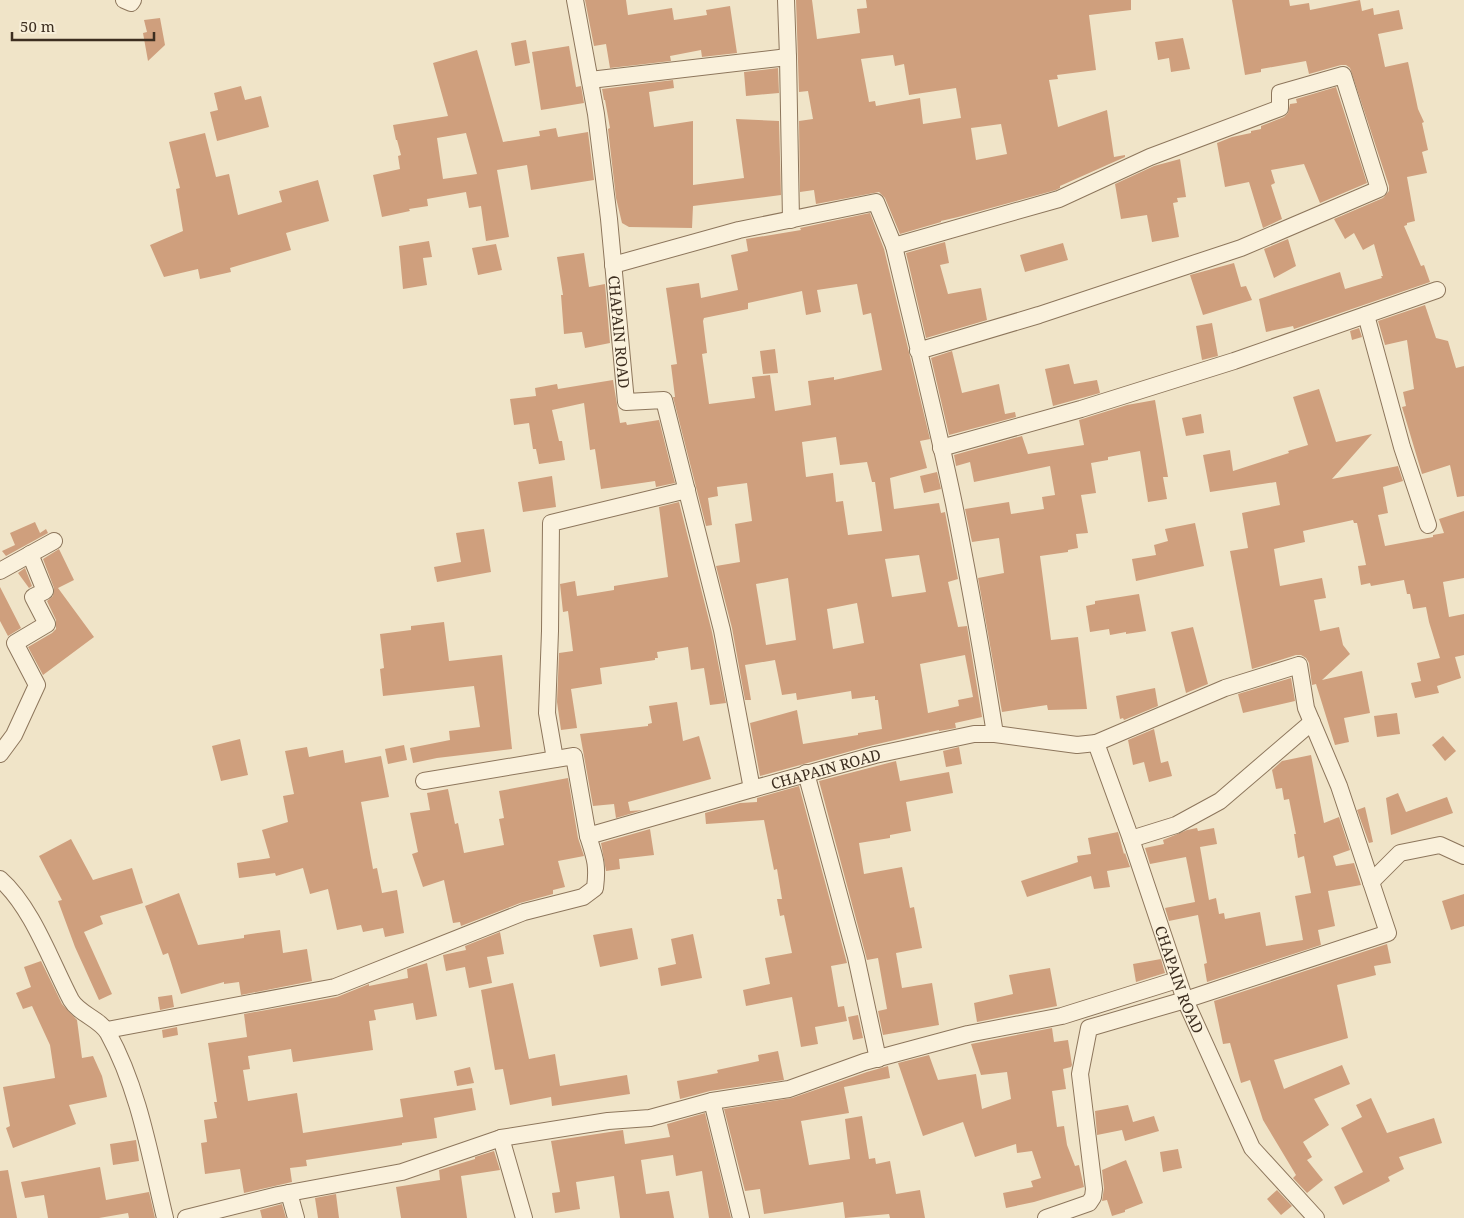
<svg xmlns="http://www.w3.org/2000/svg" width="1464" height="1218" viewBox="0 0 1464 1218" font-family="'Noto Serif',serif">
<rect width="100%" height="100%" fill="#f0e4c8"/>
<!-- building -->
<path fill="#cf9f7d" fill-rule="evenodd" d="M585,0H626L628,15L672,8L674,20L707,15L706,10L730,6L737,53L702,57L701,50L670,56L671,61L610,68L606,44L594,46Z
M796,0H812L817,39L860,33L857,9L867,8L866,0H1131V10L1089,15L1096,70L1057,75L1058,79L1049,80L1058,127L1107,110L1114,157L1125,155V157L1060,186V188L1056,190L958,217L941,221V222L900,234L885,198L879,192L816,204L814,190L800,192L799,121L813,119L808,91L799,92ZM893,55L895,66L904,64L909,95L956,88L961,118L923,124L920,98L876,106L875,101L869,102L861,59ZM1001,124L1007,154L976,160L971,128Z
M1232,0H1289L1290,6L1309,3L1310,10L1360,0L1362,11L1373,8L1374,15L1399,10L1403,29L1378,34L1385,67L1408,62L1418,109L1424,122L1422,123L1428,150L1422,152L1427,173L1407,177L1415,221L1407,223V225L1404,226L1421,266L1424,265L1430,282L1294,329L1293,326L1266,332L1259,299L1340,272L1345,289L1382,278L1381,276H1383L1374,244L1363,250L1354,233L1345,239L1334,219L1383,198L1389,191V186L1350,68L1346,65H1341L1309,74L1306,61L1261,69V72L1245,75Z
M160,18L165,45L148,61L143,33L147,32L144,20Z
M1183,38L1190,69L1171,72L1169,58L1158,60L1155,42Z
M526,40L530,63L515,66L511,43Z
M569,46L576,87L581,86L584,103L541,110L532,52Z
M477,50L503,142L540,136L539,131L556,128L558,137L588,132L594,180L531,190L527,165L497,170L509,237L486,241L481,206L469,208L466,192L427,199L428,206L409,209L410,211L382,217L373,175L400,169L398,156L401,155L397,140H396L393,125L448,116L433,63ZM466,133L477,174L443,179L437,138Z
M778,68L779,93L746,96L744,72Z
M673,80L674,88L649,92L654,127L693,121V185L744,178L736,119L779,121L781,195L693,206L692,228L629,227L622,223L616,198L608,129L610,128L605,100H604L602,89Z
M241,86L245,100L261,96L269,127L217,141L210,112L218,110L214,93Z
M1336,87L1367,183L1320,203L1304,164L1271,170L1275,183L1271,185L1282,219L1263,228L1249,182L1225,187L1217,143L1232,137L1251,133V131L1261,129V126L1284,117L1288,113L1290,104L1297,103L1296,99Z
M205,133L216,177L229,174L238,215L282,202L279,191L318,180L329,221L286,233L291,250L230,268L231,272L200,279L198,269L164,277L150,245L183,231L176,189L180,188L169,142Z
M1180,159L1186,197L1177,198L1178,202L1173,203L1179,237L1152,242L1147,215L1121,219L1115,184L1154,166Z
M870,213L884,249L930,439L920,441L927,468L890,478L894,509L939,503L941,513L945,512L958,579L948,582L958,627L967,626L982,717L955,723L956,728L939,731V730L873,745L760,776L750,723L797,710L803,744L858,735V733L882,729L878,700H875V696L852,699L851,691L797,700L796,693L782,695L775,660L745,665L751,700H745L732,628L716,566L740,562L735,524L752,521L747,483L717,487L718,496L708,498L712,525L706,526L673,397H675L671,365L677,364L666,288L699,283L701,298L738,290L731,255L748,251L746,239L801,230L800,228ZM857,284L863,315L871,313L882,370L834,380V377L808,381L811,405L775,411L770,375L752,377L755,398L709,404L702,354L707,353L703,321L704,318L748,309V303L802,291L806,315L821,312L817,290ZM836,437L840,465L867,462L872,482H875L882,531L848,535L843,501L836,502L833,473L806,477L802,442ZM919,555L926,592L892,597L885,559ZM788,578L796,640L766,645L756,584ZM857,603L864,643L833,649L827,609ZM965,655L973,697L958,700L959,706L928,713L920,664Z
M1288,239L1296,266L1274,278L1264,249Z
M429,241L432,257L423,258L427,285L403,289L399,246Z
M945,242L949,263L940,265L948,294L981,288L987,320L926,338L906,253Z
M1063,243L1068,260L1025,272L1020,255Z
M496,244L502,270L478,275L472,248Z
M584,253L589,287L605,284L610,343L585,348L582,332L564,334L561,295H563L557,257Z
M1234,263L1241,287L1246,286L1252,300L1203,315L1190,275Z
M1425,305L1436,338L1448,341L1456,368L1464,366V496L1457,497L1450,465L1422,474L1402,407L1406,406L1403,392L1414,389L1407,340L1385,345L1378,321Z
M1212,323L1218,356L1202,360L1196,326Z
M1359,328L1362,337L1352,340L1350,331Z
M775,349L778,373L763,374L760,351Z
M952,351L962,393L999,384L1005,414L1015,412L1016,417L949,435L931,358Z
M1069,364L1074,384L1097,380L1100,393L1053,406L1045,369Z
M613,380L620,423L626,422L627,425L659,420L675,483L656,487L655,481L601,489L595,449L590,450L584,403L552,410L559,441H562L565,460L539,464L536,449H533L529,423L514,425L510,399L536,396L535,388L557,384L558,389Z
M1319,389L1336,442L1372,434L1332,479L1398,466L1403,481L1383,487L1388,513L1378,515L1385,546L1433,537V535L1444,533L1439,519L1464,511V578L1443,582L1449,617L1464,614V655L1455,657L1461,678L1437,686L1439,693L1415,698L1411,683L1421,681L1417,663L1440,658L1429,622L1426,607L1413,609L1410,594H1407L1404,580L1371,586L1370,583L1361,585L1358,566L1366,565L1357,523H1354L1353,520L1303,531L1305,542L1274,549L1280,586L1322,578L1326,598L1314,600L1320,631L1339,627L1343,645L1350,654L1322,680L1362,671L1370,713L1344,718L1349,742L1335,745L1316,684L1312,685L1309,663L1306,658L1301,655H1296L1252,669L1230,551L1248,548L1242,513L1280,505L1276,482L1210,492L1203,455L1230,450L1233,471L1289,453L1288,451L1308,445L1293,397Z
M1155,400L1168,477H1163L1167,499L1148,502L1140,451L1108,457V460L1091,463L1096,493L1081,495L1088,533L1076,534L1078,548L1068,550V552L1040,556L1051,640L1078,637L1087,709L1048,710L1047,705L1002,712L978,578L1004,573L999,538L972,542L965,509L1009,502L1011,514L1044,509L1042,497L1055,495L1050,466L974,482L970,462L956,466L954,455L1022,436L1028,454L1084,445L1079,420L1127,405Z
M1201,414L1204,433L1186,436L1182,418Z
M937,472L941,489L924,493L920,476Z
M552,476L556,507L523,512L518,482Z
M679,502L712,632L726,703L710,705L704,668L691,670L688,647L657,652L658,658H655V660L600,668L602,684L571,689L577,728L561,730L557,702L559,653L573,651L568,611L563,612L560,584L575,581L577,596L614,590V586L668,577L659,507Z
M35,522L40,533L46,529L48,533L6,556L2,551L15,545L10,533Z
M1195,523L1204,566L1136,581L1132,559L1156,555L1154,545L1168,541L1165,529Z
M484,529L491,572L437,582L434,567L461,562L456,533Z
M59,549L74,580L58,588L94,637L43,675L28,647L52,633L56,629V620L47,601L53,596L54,588L43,559Z
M25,568L32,586L29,588L18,573Z
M0,587L21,628L8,636L0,621Z
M1139,594L1146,631L1126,634V632L1110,635L1109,629L1090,632L1086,606L1095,604V601Z
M444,622L449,661L502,655L512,749L437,758L413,763L410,748L450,740L449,731L480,727L474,686L383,696L380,669L384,668L380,634L411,630V626Z
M1193,627L1208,684L1186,693L1171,632Z
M1291,678L1295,701L1243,713L1238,694Z
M1155,688L1158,706L1124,720L1123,718L1120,719L1116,696Z
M677,702L683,741L699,736L711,779L628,802L630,811L643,810L616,818L614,804L593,806L580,734L648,726V724L652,723L649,706Z
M1397,713L1400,734L1377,737L1374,716Z
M1154,729L1161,763L1168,761L1172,776L1149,782L1144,762L1133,765L1128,740Z
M1443,736L1456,751L1445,761L1432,745Z
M240,739L248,775L221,781L212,746Z
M404,745L407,760L388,764L385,749Z
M307,747L309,757L343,750L345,763L381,756L389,797L361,802L373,869L377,868L382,893L397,890L404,933L385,937L383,928L363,932L361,925L337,930L328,889L310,894L303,868L276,876L275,873L239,878L237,863L270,858L262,830L288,822L283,796L294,794L285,751Z
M959,747L962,764L946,767L943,751Z
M1311,755L1324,823L1339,817L1350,850L1333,856L1336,866L1354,863L1361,885L1328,891L1335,926L1318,930L1321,945L1207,982L1204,964L1207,963L1198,915L1169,921L1165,908L1195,902L1186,857L1150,864L1145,848L1164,844L1163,840L1187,830L1197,828L1198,831L1214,828L1217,844L1200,847L1209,900L1216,898L1219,914L1224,913L1225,919L1260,912L1266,946L1303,940L1295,896L1311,893L1304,856L1298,858L1294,834H1296L1289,799L1284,800L1282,788L1276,789L1272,770L1282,761Z
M896,761L900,781L949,772L953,793L906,802L911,831L890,835V838L859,843L864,874L902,867L910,908L914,907L922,948L896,953L902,988L932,983L939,1025L883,1035L878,1011L887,1009L878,958L867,960L819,781Z
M568,778L578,838L584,856L558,861L565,887L553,890V894L520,903L461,926L460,922L453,923L444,880L423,887L412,854L418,852L410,813L430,810L427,793L448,789L455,824L458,823L464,853L504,845L499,819L504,818L499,791Z
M799,786L847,963L831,966L838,1007L844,1006L847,1021L815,1027L818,1044L801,1047L792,997L746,1006L743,990L770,984L765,958L792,953L784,915L780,916L777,899H782L777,869L774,870L764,820L706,824L705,813L740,803L757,802V798Z
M1398,793L1406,812L1447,797L1453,813L1391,835L1386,798Z
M1365,807L1373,842L1369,843L1357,810Z
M650,829L654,855L619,859L620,869L606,871L601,843Z
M1118,832L1124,854L1125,853L1130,867L1107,871L1110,887L1094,889L1091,876L1027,897L1021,881L1078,862L1077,856L1091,854L1088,838Z
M71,839L93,880L132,868L143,903L100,916L103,924L84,932L112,994L99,1000L75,947L58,901L62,900L39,856Z
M179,893L198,945L244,938V935L280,930L283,953L307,949L312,981L241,995L239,982L224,984V982L181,994L168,953L163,955L145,906Z
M1464,894V926L1451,930L1442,901Z
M632,928L638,959L600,967L593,935Z
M500,932L504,954L487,957L492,983L469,988L465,967L446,971L443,955L466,950L465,946Z
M693,934L702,978L661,986L658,968L676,964L671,939Z
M1387,944L1391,963L1374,966L1376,975L1337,985L1348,1038L1274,1060L1284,1089L1342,1065L1350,1084L1314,1099L1329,1125L1303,1142L1312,1157L1307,1160L1323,1180L1307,1193L1293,1178L1296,1175L1263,1120L1250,1080L1241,1083L1230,1043L1223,1044L1214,1001Z
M1161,959L1165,973L1136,982L1133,964Z
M41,961L62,1004L77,1020L82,1058L93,1056L102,1076L107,1097L69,1105L76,1124L13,1148L6,1128L10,1126L3,1087L55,1078L50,1045L32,1006L23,1009L16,993L31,987L24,967Z
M427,963L437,1016L416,1020L413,1003L374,1010L376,1020L369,1021L373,1050L293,1062L291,1049L248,1056L250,1069L243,1070L248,1101L297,1093L303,1133L403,1117L400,1099L472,1088L476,1110L434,1118L437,1138L402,1143V1145L306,1160L307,1166L290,1168L292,1182L244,1193L240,1169L205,1174L201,1143L207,1142L204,1120L217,1118L214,1102H217L208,1043L247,1037L244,1014L337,997L369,984V986L408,978L407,969Z
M1050,968L1057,1006L977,1022L974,1003L1013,994L1009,975Z
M513,983L529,1059L555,1054L560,1086L627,1075L630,1094L552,1106L551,1097L510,1105L503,1069L495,1070L481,990Z
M172,995L174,1007L160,1010L158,997Z
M858,1015L863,1038L853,1040L848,1017Z
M177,1027L178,1035L163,1038L162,1030Z
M1052,1028L1054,1042L1068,1040L1072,1065L1071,1067L1063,1069L1066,1089L1052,1091L1057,1127L1064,1126L1067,1145L1075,1166L1079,1165L1084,1187L1034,1202L1006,1208L1003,1193L1033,1187L1031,1181L1041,1178L1032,1151L1017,1153L1016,1144L975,1157L963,1122L923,1136L898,1063L929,1055L938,1080L976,1074L982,1109L1011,1099L1007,1072L981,1075L971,1044Z
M778,1051L784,1080L710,1091L680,1099L677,1081L718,1073L717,1070L759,1061L758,1055Z
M888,1066L890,1078L844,1087L849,1113L801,1121L809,1165L850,1159L845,1119L862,1116L869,1159L875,1158L876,1164L890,1161L896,1194L920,1190L925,1218H890L889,1214L845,1218L843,1202L764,1214L760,1189L745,1191L724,1109L792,1098L867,1072Z
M470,1067L474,1083L457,1086L454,1071Z
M1371,1098L1387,1133L1434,1118L1442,1143L1399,1157L1404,1169L1388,1177L1390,1181L1343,1205L1334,1187L1363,1172L1341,1128L1362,1117L1356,1105Z
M1128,1105L1133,1122L1154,1116L1159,1131L1125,1141L1122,1130L1097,1135L1095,1111Z
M705,1113L731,1218H709L702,1171L676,1176L673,1155L641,1160L646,1194L669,1191L674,1218H620L614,1176L576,1182L580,1209L555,1213L552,1193L560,1192L551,1141L623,1130L625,1144L670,1137L667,1124Z
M136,1140L139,1161L113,1165L110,1144Z
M1178,1149L1182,1168L1163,1172L1160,1152Z
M494,1151L500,1170L461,1176L467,1218H401L396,1187L440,1180L439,1170L475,1159V1157Z
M1126,1160L1143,1203L1125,1210V1212L1112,1216L1107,1200L1102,1201L1104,1188L1102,1170Z
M100,1167L106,1200L149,1192L155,1218H129L128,1213L99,1218H48L44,1195L25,1198L21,1182Z
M8,1170L17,1218H0V1171Z
M1277,1190L1292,1206L1281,1215L1267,1199Z
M336,1194L339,1218H318L315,1198Z
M282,1204L286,1218H262L260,1210Z"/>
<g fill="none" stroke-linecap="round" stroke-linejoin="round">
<defs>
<g id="street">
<path d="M124,0L131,3L133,0"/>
<path id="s1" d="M575,0L596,114L609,219L626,402L664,400L722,630L752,789L875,755L974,734H995L1077,745L1096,743L1131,839L1185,1000L1252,1148L1316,1218"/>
<path d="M786,0L788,57"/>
<path d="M590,80L788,57L791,220"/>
<path d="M613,265L739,230L876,202L894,246"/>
<path d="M1366,315L1402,447L1428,525"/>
<path d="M918,351L1039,315L1241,248L1379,189L1343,75L1280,93V108L1150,157L1059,199L894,246C914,332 936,417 954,504C969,580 983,657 995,734"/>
<path d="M941,448L1081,409L1234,361L1437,290"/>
<path d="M0,571L54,541"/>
<path d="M0,754L14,735L37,685L15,643L47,624L33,597L45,591L30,554"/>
<path d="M555,759L547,713L550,631L551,523L687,490"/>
<path d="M806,773L856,957L878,1059"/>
<path d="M424,781L574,756L588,836L752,789"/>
<path d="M1131,839L1176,825L1220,801L1312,722"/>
<path d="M0,879C32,907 51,962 71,1000C79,1014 100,1019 108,1033C139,1089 150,1156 165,1218"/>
<path d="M1371,882L1400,853L1440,845L1464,856"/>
<path d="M107,1030L335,987L524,912L583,897L595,888C598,865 595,858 588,836"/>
<path d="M712,1101L741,1218"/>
<path d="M501,1138L524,1218"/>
<path d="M289,1193L296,1218"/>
<path d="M186,1218L278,1195L402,1172L501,1138L608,1121L650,1118L712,1101L789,1089L864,1062L968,1034L1062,1016L1177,980"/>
<path d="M1046,1218L1089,1203L1093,1197L1094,1189L1080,1074L1089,1028L1185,1000L1388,933L1339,786L1306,708L1299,665L1225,688L1096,743"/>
</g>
</defs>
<!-- street casing -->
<use href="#street" stroke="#8d765c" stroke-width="18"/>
<!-- street -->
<use href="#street" stroke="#faf1dc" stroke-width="16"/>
</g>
<g text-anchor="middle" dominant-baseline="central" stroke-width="4" stroke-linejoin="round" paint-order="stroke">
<!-- street labels -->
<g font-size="15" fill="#3d2e20" stroke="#f7eed8">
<text stroke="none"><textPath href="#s1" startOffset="335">CHAPAIN ROAD</textPath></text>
<text stroke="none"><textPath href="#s1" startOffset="919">CHAPAIN ROAD</textPath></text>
<text stroke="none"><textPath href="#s1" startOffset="1445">CHAPAIN ROAD</textPath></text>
</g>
</g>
<!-- scale -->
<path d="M12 32v8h142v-8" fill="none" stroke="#3d2e20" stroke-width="2.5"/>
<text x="20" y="32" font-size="15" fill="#3d2e20" stroke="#f7eed8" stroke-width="4" paint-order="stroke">50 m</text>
</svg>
